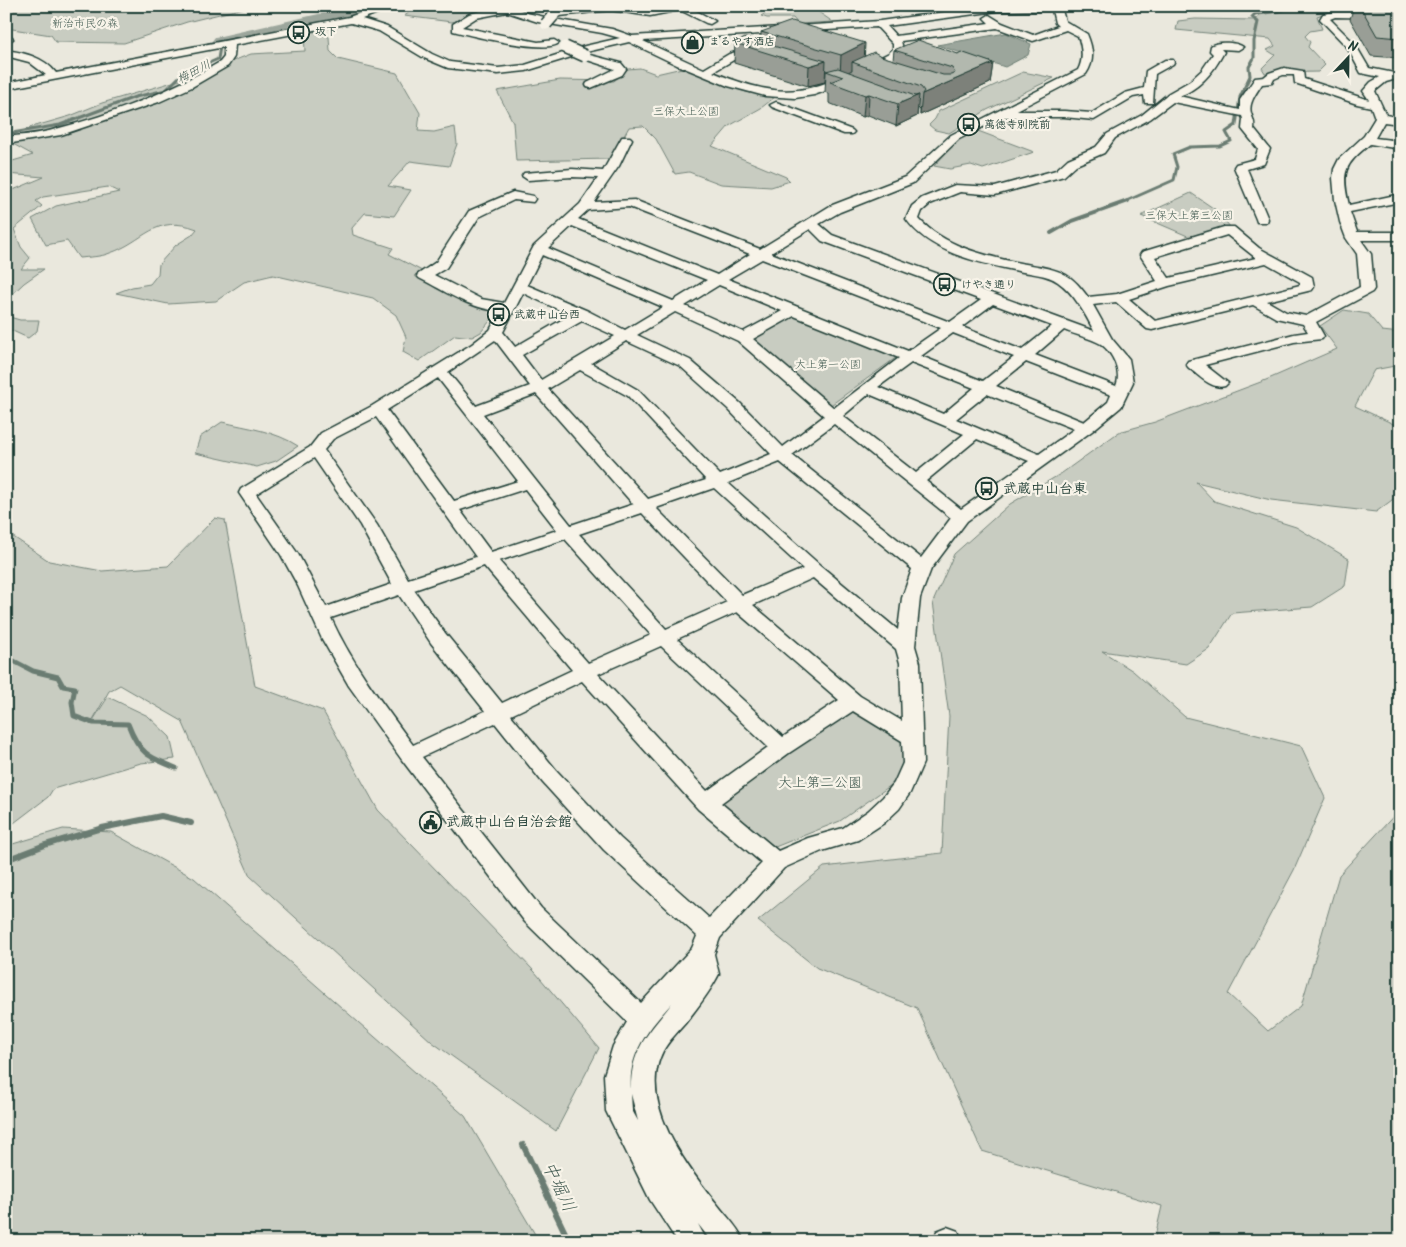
<svg xmlns="http://www.w3.org/2000/svg" width="1406" height="1247" viewBox="0 0 1406 1247" font-family="Kalam,'Klee One',sans-serif">
<rect width="100%" height="100%" fill="#eae8dd"/>
<filter id="ink" filterUnits="userSpaceOnUse"><feTurbulence type="fractalNoise" baseFrequency=".02" numOctaves="2"/><feDisplacementMap in="SourceGraphic" scale="10" xChannelSelector="R" yChannelSelector="G"/><feConvolveMatrix kernelMatrix="1 2 1 2 8 2 1 2 1" color-interpolation-filters="sRGB"/></filter>
<g filter="url(#ink)">
<!-- green -->
<path fill="#c8ccc1" stroke="#74847a" d="M6,6H252L187,22L124,43L56,42L51,35L6,28Z
M420,6H499V7L452,22L404,16Z
M760,6H774L776,9L793,11H817L833,22L798,24L793,18H767L761,16L767,12Z
M1299,6H1389L1369,12L1326,13L1317,16L1322,29L1310,31L1305,36L1310,42L1308,47L1325,65L1318,72L1265,73L1262,68L1275,55L1267,50L1275,46L1270,39L1176,30L1178,21L1195,19L1256,20L1259,15L1290,10Z
M317,31L329,37L330,51L338,59L397,73L420,113L418,131L434,132L455,127L457,144L449,166L410,161L388,186L411,190L394,216L365,213L352,228L353,235L393,248L389,254L422,271L414,276L451,292C460,305 483,308 498,311L481,332L472,337L455,335L419,361L403,352L406,337L396,315L373,298L273,275L244,282L216,301L168,304L116,293L132,287L150,284L158,274L159,264L176,245L192,235L197,229C155,213 144,242 110,253C101,257 89,257 79,258L67,241L46,245L32,219L56,206L119,192L108,187L43,197L36,201L42,206L14,229L21,247L30,258L21,269H44L24,283L6,300V193L44,177L6,174V163L33,155L13,144L11,136L32,127L70,116L102,103L193,76L251,54L305,51L304,34Z
M640,68L656,74L682,68L746,92L775,97L761,108L729,126L712,146L786,177L790,181L771,187L721,184L689,172L675,174L656,139L643,126L629,127L611,159L516,161L513,122L497,91L560,80L614,81L628,69Z
M1023,72L1054,78L987,110L949,133L935,130L929,125L935,119L939,111Z
M978,131L1034,152L983,169L971,165L950,169L934,166L959,139Z
M1191,193L1216,210L1231,228L1190,237L1141,216Z
M1344,310L1368,314L1382,331L1400,333V365L1374,370L1355,406L1400,427V494L1376,512L1271,500L1196,482L1214,501L1296,527L1349,559L1345,586L1312,607L1232,613L1209,649L1186,664L1102,651L1133,671L1185,717L1301,746L1325,798L1294,870L1228,994L1268,1031L1301,1006L1339,875L1400,809V1241H1154L1162,1206L982,1151L917,1008L817,968L758,921L824,867L942,853L949,716L933,602L954,554L1010,504L1062,473L1119,432L1155,422L1266,380L1337,349L1320,326Z
M790,314L897,357L828,407L749,339Z
M6,316L20,320H39L37,331L28,338L6,328Z
M222,422C248,428 275,431 298,446L276,461L257,467L195,453L200,437Z
M215,518L225,520L255,686L323,711L378,810L535,972L599,1048L556,1131L432,1042L250,876L182,721L120,685L109,691L90,725L108,697L148,716L170,737L175,759L141,763L53,789L48,797L6,829V532L49,561L102,571L168,566Z
M852,712L903,743V761L894,783L840,821L775,847L717,799Z
M63,829L111,832L194,878L465,1116L539,1241H6V846Z"/>
<!-- water -->
<path fill="#9ca69c" stroke="#6a7c72" d="M1006,33L1031,44L1028,55L1005,67L937,45Z"/>
<g fill="none" stroke-linecap="round" stroke-linejoin="round">
<!-- stream-far3 -->
<path stroke="#6a7c72" stroke-width="3" d="M6,83L87,67
M6,134L60,125L135,97L166,90L180,76L218,59L221,41L208,44
M1124,202L1174,180L1177,167L1173,154L1190,147L1220,146L1231,141L1226,132L1236,125L1240,97L1250,76L1249,67L1254,58V41L1258,22L1252,17L1255,14L1283,10"/>
<!-- stream-far2 -->
<path stroke="#6a7c72" stroke-width="4" d="M1051,233L1072,221L1128,201"/>
<!-- stream-far1 -->
<path stroke="#6a7c72" stroke-width="5" d="M6,657L33,671L58,677L63,686L75,688L72,702L74,716L93,723L128,724C139,753 148,757 176,768"/>
<!-- stream -->
<path stroke="#6a7c72" stroke-width="6" d="M6,860L45,845L102,828L161,816L191,823
M523,1145L569,1241"/>
<!-- river -->
<path fill="#9ca69c" fill-rule="evenodd" d="M354,6H379L377,9L348,19L221,46L215,45L212,41L215,37L221,36Z"/>
<defs>
<path id="minor" d="M380,6H395L362,19L387,27L432,54L450,62L498,68L525,65L585,46L620,38L602,33L538,22L507,12L476,18L462,27L538,42L554,40L559,43C547,54 472,36 453,31V24L469,14L500,6H512L527,13L549,18L548,16L557,10L593,6H628L650,10L670,6H687L715,21L710,24L706,23L680,10L650,16L610,10L560,16L554,19L612,29L632,36L880,21L988,6H1117L1112,9L1062,10L1065,21L1087,34C1093,48 1095,61 1086,74L1015,111H1064L1092,113L1125,93L1144,88L1146,71L1165,60H1173L1174,62L1173,64L1155,74L1153,103H1145L1144,95L1133,97L1094,120L1064,117H1003L959,139L913,183L840,212L819,224L832,235L1094,331C1085,314 1075,294 1058,282C1047,274 1031,274 1018,271C980,263 930,253 906,219L912,206L922,198L955,185L995,187L1056,170L1068,159L1096,147L1107,134L1142,115L1169,93L1190,81L1202,70L1213,54L1210,51L1211,46C1217,41 1237,42 1243,47L1238,50L1221,49L1224,52C1214,71 1200,89 1179,96L1240,110V100L1255,78L1264,77L1269,73L1284,68L1303,71L1304,79L1369,100L1363,91L1371,82L1380,77L1361,73L1347,47L1320,19L1323,14C1344,9 1364,14 1385,12C1391,11 1393,6 1400,6V12L1390,18L1335,17L1330,19L1355,44L1369,68L1394,73L1400,72V78L1386,82L1375,91L1386,115L1400,118V124L1384,122L1375,138L1400,141V149L1370,144C1344,165 1341,172 1349,205L1400,194V202L1350,212L1357,232H1400V240H1361L1371,254L1374,289L1372,292L1316,322L1324,336L1322,339L1294,342L1205,365L1228,383L1225,386C1212,390 1198,375 1188,367L1186,364L1188,361L1294,334L1308,332L1303,324L1276,318L1253,305L1152,330L1147,329L1116,302L1093,305L1112,339L1129,359L1133,382L1121,407L1092,431L967,521L931,569L920,598L915,646L920,663L923,763L910,793L899,809L884,823L858,840L822,851L784,868L720,938L714,954L719,974C711,990 698,1007 687,1021C679,1031 669,1040 663,1051C637,1102 686,1166 717,1204C726,1216 738,1227 744,1241H711L698,1224L707,1241H677L650,1200L606,1111L604,1075L613,1046L627,1022L525,922L402,760L349,686L322,639L298,586L281,555L239,493L241,489L310,447L321,433L372,406L472,344L490,330L500,311C470,309 445,291 419,278L417,275L436,262L469,211L513,192L533,196L535,199L533,202L514,200L479,217L446,268L434,275L481,299L504,303L534,246L580,204L598,178L572,177L528,180L522,176L524,173L572,169L603,171L622,137H630L632,139L619,166L594,202L634,200L760,249L830,206L905,177L951,135L1078,70C1084,59 1082,47 1078,36L1066,30L1033,41L997,28L901,41L903,49L897,57L842,85L814,95L795,98L765,96L728,86L677,65L629,42L582,53L621,63L626,69L622,75L591,88L587,87L586,85L587,83L615,69L581,58L580,56L581,54L526,71L498,74L448,68L424,58L379,31L351,23L235,45L234,57L228,66L192,87L159,102L61,135L6,144V137C23,135 40,134 56,129C114,114 169,92 220,62L224,57V47L6,89V83L46,75L29,62L6,56V50C25,53 44,57 56,73L349,17ZM1052,10L1055,23L1058,26L1033,35L1002,23L989,15L984,18L989,23L896,36L887,26L997,11ZM877,27L893,44V49L889,53C815,90 795,106 713,72L737,58L761,51L762,49L761,47L757,46L729,54L704,69L643,41ZM1283,75H1294L1295,83L1357,104L1371,107L1375,118L1364,136L1339,159L1334,169L1333,178L1335,200L1340,222L1346,238L1357,254L1360,287L1306,316L1286,312L1267,301L1312,290L1314,287L1312,277L1259,248L1234,227H1224L1142,252L1140,255L1157,281L1117,294L1088,297C1081,288 1075,280 1066,275C1052,267 1035,266 1020,263C985,256 944,246 919,219L922,211L930,204L960,192L995,195L1064,176L1076,165L1104,153L1115,138L1150,119L1173,102L1242,116L1243,119L1242,129L1258,149L1255,159L1236,164L1234,167L1256,219L1257,222H1267L1268,219L1247,169L1264,164L1270,149L1254,129C1255,121 1253,120 1251,113C1248,103 1257,92 1262,84L1272,83L1274,79ZM629,207L750,254L717,275L578,219L588,210ZM572,226L707,280L673,301L548,248ZM810,229L822,241L981,300L950,322L771,253ZM1227,235L1256,258L1169,278L1155,257ZM542,255L663,307L625,330L588,311L527,285ZM762,259L941,328L908,351L728,279ZM1266,263L1300,282V285L1155,321L1129,299L1169,286ZM719,285L782,311L743,332L685,306ZM523,293L570,315L515,347L503,332ZM993,304L1052,326L1022,350L962,327ZM675,312L738,341L824,416L783,447L740,403L690,360L637,335ZM794,316L899,358L834,408L753,339ZM582,321L615,336L541,380L522,355ZM1064,330C1075,335 1091,338 1101,344C1113,353 1122,372 1116,386L1035,355ZM953,333L1014,357L983,381L921,356ZM495,340L530,386L476,406L448,372ZM626,341L680,366L728,409L771,454L720,475L638,390L591,363ZM1026,362L1111,395L1108,402L1084,422L996,386ZM911,363L974,388L943,414L878,387ZM580,370L628,396L706,480L648,499L548,389ZM438,378L518,481L454,501L387,410ZM536,394L633,504H634L571,525L483,414ZM869,394L964,434L916,473L843,416ZM987,394L1074,429L1039,454L956,419ZM376,417L476,557L408,579L377,525L324,450L333,439ZM834,424L951,518L921,558L792,455ZM977,439L1029,461L961,509L926,481ZM314,458L360,525L392,584L326,607L298,554L256,494ZM780,462L912,569L902,598L898,630L821,566L728,483ZM714,488L803,569L742,595L656,508ZM525,489L557,530L491,552L460,510ZM642,513L727,602L666,629L579,534ZM565,539L651,635L588,663L499,561ZM484,566L572,670L502,703L445,633L414,590ZM813,578L896,649L900,663L902,721L860,696L753,605ZM399,595L431,643L485,711L413,745C383,704 352,664 331,618ZM737,612L839,700L783,737L677,639ZM661,646L768,747L707,791L598,674ZM582,681L698,809L762,863L709,918L620,838L557,771L511,715ZM853,711L902,741L903,763L894,783L883,797L868,811L843,828L808,838L778,851L721,803L789,753ZM495,723L543,783L604,850L697,936L692,948L641,1003L541,908L422,757ZM672,1003C649,1033 631,1048 631,1089C628,1053 649,1028 672,1003ZM631,1094L638,1121L632,1110Z
M6,36L12,37L13,39L6,43Z
M776,102L852,130L854,132L852,134H844L772,107L770,105Z
M947,1227L958,1231L962,1241H933L937,1231Z"/>
</defs>
<!-- minor casing -->
<use href="#minor" stroke="#1f3d34" stroke-width="3"/>
<!-- minor -->
<use href="#minor" fill="#f7f3e8" fill-rule="evenodd"/>
<defs>
<path id="minor-bridge" d="M546,24L553,16
M565,47L585,56"/>
</defs>
<!-- minor-bridge casing -->
<use href="#minor-bridge" stroke="#1f3d34" stroke-width="14" stroke-linecap="butt"/>
<!-- minor-bridge -->
<use href="#minor-bridge" stroke="#f7f3e8" stroke-width="11"/>
</g>
<!-- wall -->
<path fill="#999e96" stroke="#1f3d34" d="M529,6H570L529,8Z
M1354,6H1400V58L1371,56L1350,19Z
M761,32L864,56H881L893,60L894,50L958,54L993,63L990,83L920,115V110L918,108L917,116L896,126L868,115L863,117L829,103V94L825,92L826,72H825V82L808,86L734,63L735,43H761Z"/>
<!-- shaded-wall -->
<path fill="#7d817a" stroke="#1f3d34" d="M865,43L864,64L852,62V70L840,76L841,55Z
M826,61L825,82L808,86L809,66Z
M993,63L990,83L920,115L922,94Z
M869,94L868,115L863,117L865,95Z
M919,95L917,116L896,126L898,104Z"/>
<!-- building -->
<path fill="#b2b8ae" stroke="#1f3d34" d="M1360,6H1400V38L1377,36Z
M792,21L865,43L841,55L761,32Z
M745,38L826,61L809,66L735,43Z
M918,40L958,54L961,52L993,63L922,94L924,91L921,87L852,62L874,52L881,56L943,75H951L955,73L952,68L894,50Z
M838,68L915,96L919,95L898,104L869,94L865,95L830,82L843,77L826,71Z"/>
</g>
<!-- icons -->
<defs>
<symbol id="bus-ring" viewBox="-11 -11 22 22"><circle r="9.5" fill="#f7f3e8" stroke="#1f3d34" stroke-width="1.5"/><path d="M-5-6H5V4H4V6H2V4H-2V6H-4V4H-5ZM-3.5-4V0h7V-4ZM-3.5 1.2v1.5H-2V1.2ZM2 1.2v1.5H3.5V1.2Z" fill="#1f3d34"/></symbol>
<symbol id="shop-ring" viewBox="-11 -11 22 22"><circle r="9.5" fill="#f7f3e8" stroke="#1f3d34" stroke-width="1.5"/><path d="M-5-2.5h2.3a2.7 3.5 0 0 1 5.4 0H5L5.5 6h-11ZM-1.5-2.5h3a1.5 2.3 0 0 0-3 0Z" fill="#1f3d34"/></symbol>
<symbol id="civic-ring" viewBox="-11 -11 22 22"><circle r="9.5" fill="#f7f3e8" stroke="#1f3d34" stroke-width="1.5"/><path d="M-.6-6.5H3V-4.5H.6V-3L4-1V1h2V6H-6V1h2V-1L-.6-3ZM-1.2 2.5V6h2.4V2.5Z" fill="#1f3d34"/></symbol>
</defs>
<g fill-rule="evenodd">
<use href="#bus-ring" x="286" y="20" width="25" height="25"/>
<use href="#shop-ring" x="680" y="30" width="25" height="25"/>
<use href="#bus-ring" x="956" y="112" width="25" height="25"/>
<use href="#bus-ring" x="932" y="272" width="25" height="25"/>
<use href="#bus-ring" x="486" y="302" width="25" height="25"/>
<use href="#bus-ring" x="974" y="476" width="25" height="25"/>
<use href="#civic-ring" x="418" y="810" width="25" height="25"/>
</g>
<g text-anchor="middle" dominant-baseline="central" stroke-width="4.5" stroke-linejoin="round" paint-order="stroke">
<!-- far-park labels -->
<g font-size="11" fill="#415a50" stroke="#f7f3e8">
<text x="85" y="24">新治市民の森</text>
<text x="686" y="112">三保大上公園</text>
<text x="1189" y="216">三保大上第三公園</text>
<text x="828" y="365">大上第一公園</text>
</g>
<!-- far-poi labels -->
<g font-size="11" font-weight="bold" fill="#1f3d34" stroke="#f7f3e8" text-anchor="start">
<text x="315" y="32">坂下</text>
<text x="709" y="42">まるやす酒店</text>
<text x="984" y="125">萬徳寺別院前</text>
<text x="961" y="285">けやき通り</text>
<text x="514" y="315">武蔵中山台西</text>
</g>
<!-- far-water labels -->
<g font-size="12" font-style="italic" fill="#445c53" stroke="#f7f3e8">
<text transform="translate(194 72) rotate(-28)">梅田川</text>
</g>
<!-- poi labels -->
<g font-size="14" font-weight="bold" fill="#1f3d34" stroke="#f7f3e8" text-anchor="start">
<text x="1003" y="489">武蔵中山台東</text>
<text x="446" y="822">武蔵中山台自治会館</text>
</g>
<!-- park labels -->
<g font-size="14" fill="#415a50" stroke="#f7f3e8">
<text x="820" y="783">大上第二公園</text>
</g>
<!-- near-water labels -->
<g font-size="18" font-style="italic" fill="#445c53" stroke="#f7f3e8">
<text transform="translate(558 1187) rotate(65)">中堀川</text>
</g>
</g>
<!-- margin -->
<rect width="1406" height="1247" fill="none" stroke="#f7f3e8" stroke-width="25"/>
<rect x="12" y="12" width="1381" height="1222" fill="none" stroke="#1f3d34" stroke-width="2" filter="url(#ink)"/>
<!-- north arrow -->
<g transform="translate(1348 58) rotate(22)" stroke="#f7f3e8" stroke-width="4" paint-order="stroke">
<path d="M0-4L9 19L0 12L-9 19Z" fill="#1f3d34"/>
<text y="-8" font-size="14" font-weight="bold" text-anchor="middle" fill="#1f3d34">N</text>
</g>
</svg>
